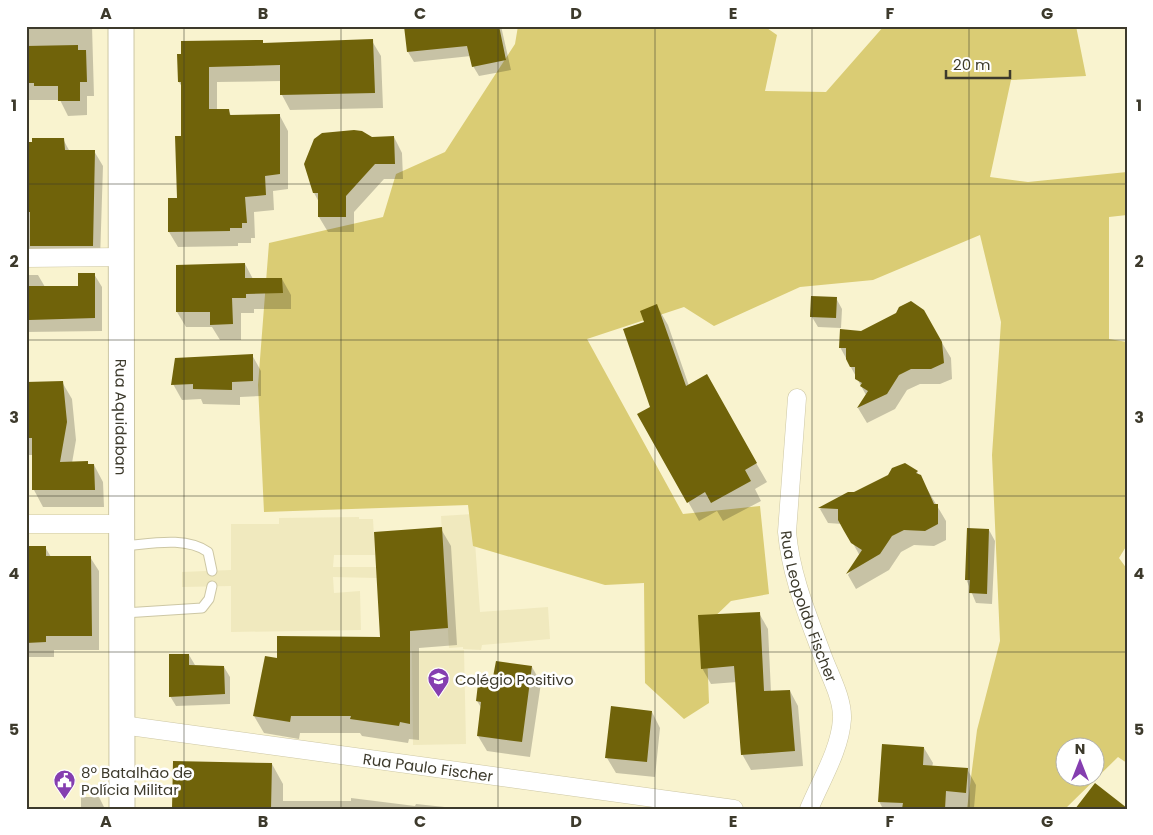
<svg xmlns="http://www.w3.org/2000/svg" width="1153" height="835" viewBox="0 0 1153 835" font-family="Poppins,sans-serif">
<rect width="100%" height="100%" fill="#f9f3cf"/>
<!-- built -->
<path fill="#f0e9be" d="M473,514L480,612L548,607L550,639L482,645L481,650L463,649V647L449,648L441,516Z
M359,517V519H373L375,555H334L333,567H376L377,578L333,577L334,593L360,591L361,630L231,632V586L182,587V572L231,570V524H279V518Z
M464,650L466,744L413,745L412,651Z"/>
<!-- green -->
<path fill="#dacc74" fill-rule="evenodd" d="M518,26H764L777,35L765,91L826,92L884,26H1076L1086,76L1011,80L990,177L1028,182L1127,172V215L1109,217V339L1127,342V545L1119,558L1127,569V763L1118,757L1065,809H967L977,730L1000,641L992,455L1001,322L980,235L873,280L800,287L714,326L684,307L587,339L683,514L760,506L769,594L731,601L706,625L709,703L684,719L645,683L644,583L605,585L473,546L468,505L264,512L258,385L269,243L383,217L396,174L445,152L515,44ZM1066,748H1096V778H1066Z"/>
<!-- shadow -->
<path fill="#0003" d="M26,26H92L94,96H87V115L68,116L60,100H26Z
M461,26H501L511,70L479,76L473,66L471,56L414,62L408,52Z
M372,41L381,56L383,108L290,110L282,95V81L217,82V110H228L232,117L280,116L288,131V189L273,191L274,210L254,212L255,238H251V243H238V246L178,247L169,232L178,199L183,137L182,87L179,82V56L263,44Z
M394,137L402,153L403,179H384L354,212V232H328L319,217V202L314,193L372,138Z
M63,139L70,152L94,151L103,166L100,260L26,252V186H30Z
M245,264L253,279H282L291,295V309H254V313H241V340H220L212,327H186L177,312Z
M94,274L102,287V331L26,332V275H38L45,287H79Z
M836,298L842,309L841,328L818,327L812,317Z
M657,306L668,325L689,386L706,376L767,482L755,489L761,501L723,521L717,511L699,521L639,415L652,407L645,322Z
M923,311L951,358L952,379L940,384H920L907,390L895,409L867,423L858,408L866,395L840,347L862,332Z
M252,355L261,371V396L240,397V405L203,404L201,399L182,400L173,384Z
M62,382L72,399L76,440L72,463L87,462L89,465H94L103,482L104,507H43L34,490L33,455H26V383Z
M917,472L946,521V540L934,546L914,545L901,552L889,570L856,589L848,575L860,556L842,524L828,523L820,509L848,493H855Z
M441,529L451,546L457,645L419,648V740L409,739L408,743L362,736L360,733H300L299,739L264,733L254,716L278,660L382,638Z
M989,530L995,541L992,604L976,603L966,579Z
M45,547L51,557H90L99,571V650H54V657H26V548Z
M759,613L768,629L771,692L790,691L798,706L803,766L751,770L742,754L737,682L711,684L702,668Z
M189,655L195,665L224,667L230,677V704L176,706L170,696Z
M532,667L541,683L530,757L487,751L478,736L482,709L477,701L494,678Z
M652,712L660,728L655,777L616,773L607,758Z
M924,748L933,763L932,767L967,769L976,785L974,808L883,809L879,801Z
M272,764L283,784V801H351V798L415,806L416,804L464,809H173Z
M81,797H99L105,809H81Z"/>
<!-- building -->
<path fill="#70630a" d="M404,26H499L506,60L472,67L467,46L407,52Z
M373,39L375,93L280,95V65L209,67V109H229L230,115L280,114V174L265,176L266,195L245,197L247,223H242V228H230V231L168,232V198H177L175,136H181V82H178L177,54H181V41L263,40V43Z
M78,45V50H86L87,82H80V101H58V86H34V83H26V46Z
M354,130L362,131L372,137L394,136L395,164H375L346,196V217H318V193H313L304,164L314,139L322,133Z
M32,138H64L65,150H95L93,246H30V212H26V185H29V142H32Z
M245,263V278H282L283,293L246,294V298H232L233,324L210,325V312H176V265Z
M78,273H95V318L29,320V308H26V286H78Z
M811,296L837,297L836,318L810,317Z
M911,301L924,310L942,342L944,363L931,369H911L899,375L887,394L857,408L868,391L860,386L862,383L855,379V367H850L846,359V348H839L840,329L861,331L896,313L899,307Z
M657,304L686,386L707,374L757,463L745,470L751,481L711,503L705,492L687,503L637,414L650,407L623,329L644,322L640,311Z
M253,354V381L232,382V390L193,389V384L171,385L175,358Z
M63,381L67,422L60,462L88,461V464H94L95,490H32V438H26V382Z
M905,463L918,471L916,473L921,475L934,504H938V524L925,531L904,530L892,536L880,554L846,574L862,550L851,543L844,531L838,520V509L818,508L848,492H854L888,475L892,468Z
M442,527L448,628L410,631V724L400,722L399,726L350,719L351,716H291L290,722L253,716L265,656L277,658V636L380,637L374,532Z
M967,528L989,529L987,594L969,593L970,580H965Z
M26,546H46V556H91L92,636H46V642L26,643Z
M760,612L764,691L790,690L795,751L741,755L734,666L701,669L698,615Z
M169,654H189V665L224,666L225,694L169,697Z
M496,661L532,666L522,742L477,736L481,702L476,701L479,675L493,677Z
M611,706L652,711L647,762L605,758Z
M882,744L924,747L923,765L968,768L966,793L946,791L945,809H902L903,803L878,802Z
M173,761L272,763L271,809H172Z
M1095,783L1127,808V809H1075Z"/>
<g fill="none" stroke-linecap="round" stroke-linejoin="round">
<defs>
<path id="lane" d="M123,546C150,544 185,536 208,552L212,571
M124,613L202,608L209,599L212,586"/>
<g id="street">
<path d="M26,258L121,257"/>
<path id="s1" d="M797,398L787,532C791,577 808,616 823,657C830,676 843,699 842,719C840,750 821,780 809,809"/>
<path d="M26,524H122"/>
<path id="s2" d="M122,725L734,809"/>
</g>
<g id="secondary">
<path id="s3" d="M121,26L122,809"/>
</g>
</defs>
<!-- lane casing -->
<use href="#lane" stroke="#cdc7a4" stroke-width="11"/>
<!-- street casing -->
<use href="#street" stroke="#cdc7a4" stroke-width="19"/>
<!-- secondary casing -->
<use href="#secondary" stroke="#cdc7a4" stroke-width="27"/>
<!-- lane -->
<use href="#lane" stroke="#fff" stroke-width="9"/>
<!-- street -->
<use href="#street" stroke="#fff" stroke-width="18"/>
<!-- secondary -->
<use href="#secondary" stroke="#fff" stroke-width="25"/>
</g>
<!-- grid -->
<path fill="none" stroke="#3d3a2c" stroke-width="1" stroke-opacity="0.55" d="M184,26V809M341,26V809M498,26V809M655,26V809M812,26V809M969,26V809M26,184H1127M26,340H1127M26,496H1127M26,652H1127"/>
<!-- icons -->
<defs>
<symbol id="school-pin" viewBox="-11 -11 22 30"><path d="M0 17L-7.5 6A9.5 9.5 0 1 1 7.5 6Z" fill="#853eb0" stroke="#fff"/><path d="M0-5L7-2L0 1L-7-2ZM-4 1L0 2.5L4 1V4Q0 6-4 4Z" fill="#fff"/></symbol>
<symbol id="civic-pin" viewBox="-11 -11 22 30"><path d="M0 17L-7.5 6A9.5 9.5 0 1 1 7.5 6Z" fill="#853eb0" stroke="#fff"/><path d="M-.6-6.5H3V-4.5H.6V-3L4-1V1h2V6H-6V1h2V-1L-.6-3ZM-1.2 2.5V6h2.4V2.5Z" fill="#fff"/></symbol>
</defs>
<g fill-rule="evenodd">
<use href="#school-pin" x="426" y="666" width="25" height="34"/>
<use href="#civic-pin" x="52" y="768" width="25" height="34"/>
</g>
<g text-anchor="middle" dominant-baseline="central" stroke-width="5" stroke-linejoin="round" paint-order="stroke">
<!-- street labels -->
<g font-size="15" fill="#3d3a2c" stroke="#fff">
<text stroke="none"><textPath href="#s3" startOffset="391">Rua Aquidaban</textPath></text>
<text stroke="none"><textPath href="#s1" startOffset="212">Rua Leopoldo Fischer</textPath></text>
<text stroke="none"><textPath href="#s2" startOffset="309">Rua Paulo Fischer</textPath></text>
</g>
<!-- poi labels -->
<g font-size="15" fill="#3d3a2c" stroke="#fff" text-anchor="start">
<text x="455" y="679">Colégio Positivo</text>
<text x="81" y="772">8º Batalhão de<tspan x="81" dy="17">Polícia Militar</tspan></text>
</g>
</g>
<!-- border -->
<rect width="1153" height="835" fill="none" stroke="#ffffff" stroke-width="55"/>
<!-- north arrow -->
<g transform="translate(1080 762)"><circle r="24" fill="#ffffff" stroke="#b1b0ab"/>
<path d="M0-4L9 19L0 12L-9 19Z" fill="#853eb0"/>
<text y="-8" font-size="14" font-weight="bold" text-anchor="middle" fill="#3d3a2c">N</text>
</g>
<!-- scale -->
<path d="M946 70v8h64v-8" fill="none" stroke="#3d3a2c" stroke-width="2.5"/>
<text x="953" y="70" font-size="15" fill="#3d3a2c" stroke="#ffffff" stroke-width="4" paint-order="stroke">20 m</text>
<rect x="28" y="28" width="1098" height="780" fill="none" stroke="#3d3a2c" stroke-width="2"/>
<g font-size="16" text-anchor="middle" font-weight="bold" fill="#3d3a2c">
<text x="106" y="19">A</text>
<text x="263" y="19">B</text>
<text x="420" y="19">C</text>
<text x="576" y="19">D</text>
<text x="733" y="19">E</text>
<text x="890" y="19">F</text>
<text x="1047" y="19">G</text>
<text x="14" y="111">1</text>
<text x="1139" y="111">1</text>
<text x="14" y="267">2</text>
<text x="1139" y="267">2</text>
<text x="14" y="423">3</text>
<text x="1139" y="423">3</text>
<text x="14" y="579">4</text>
<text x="1139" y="579">4</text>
<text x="14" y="735">5</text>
<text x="1139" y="735">5</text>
<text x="106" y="827">A</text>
<text x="263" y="827">B</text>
<text x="420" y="827">C</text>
<text x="576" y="827">D</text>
<text x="733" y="827">E</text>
<text x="890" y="827">F</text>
<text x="1047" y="827">G</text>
</g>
</svg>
